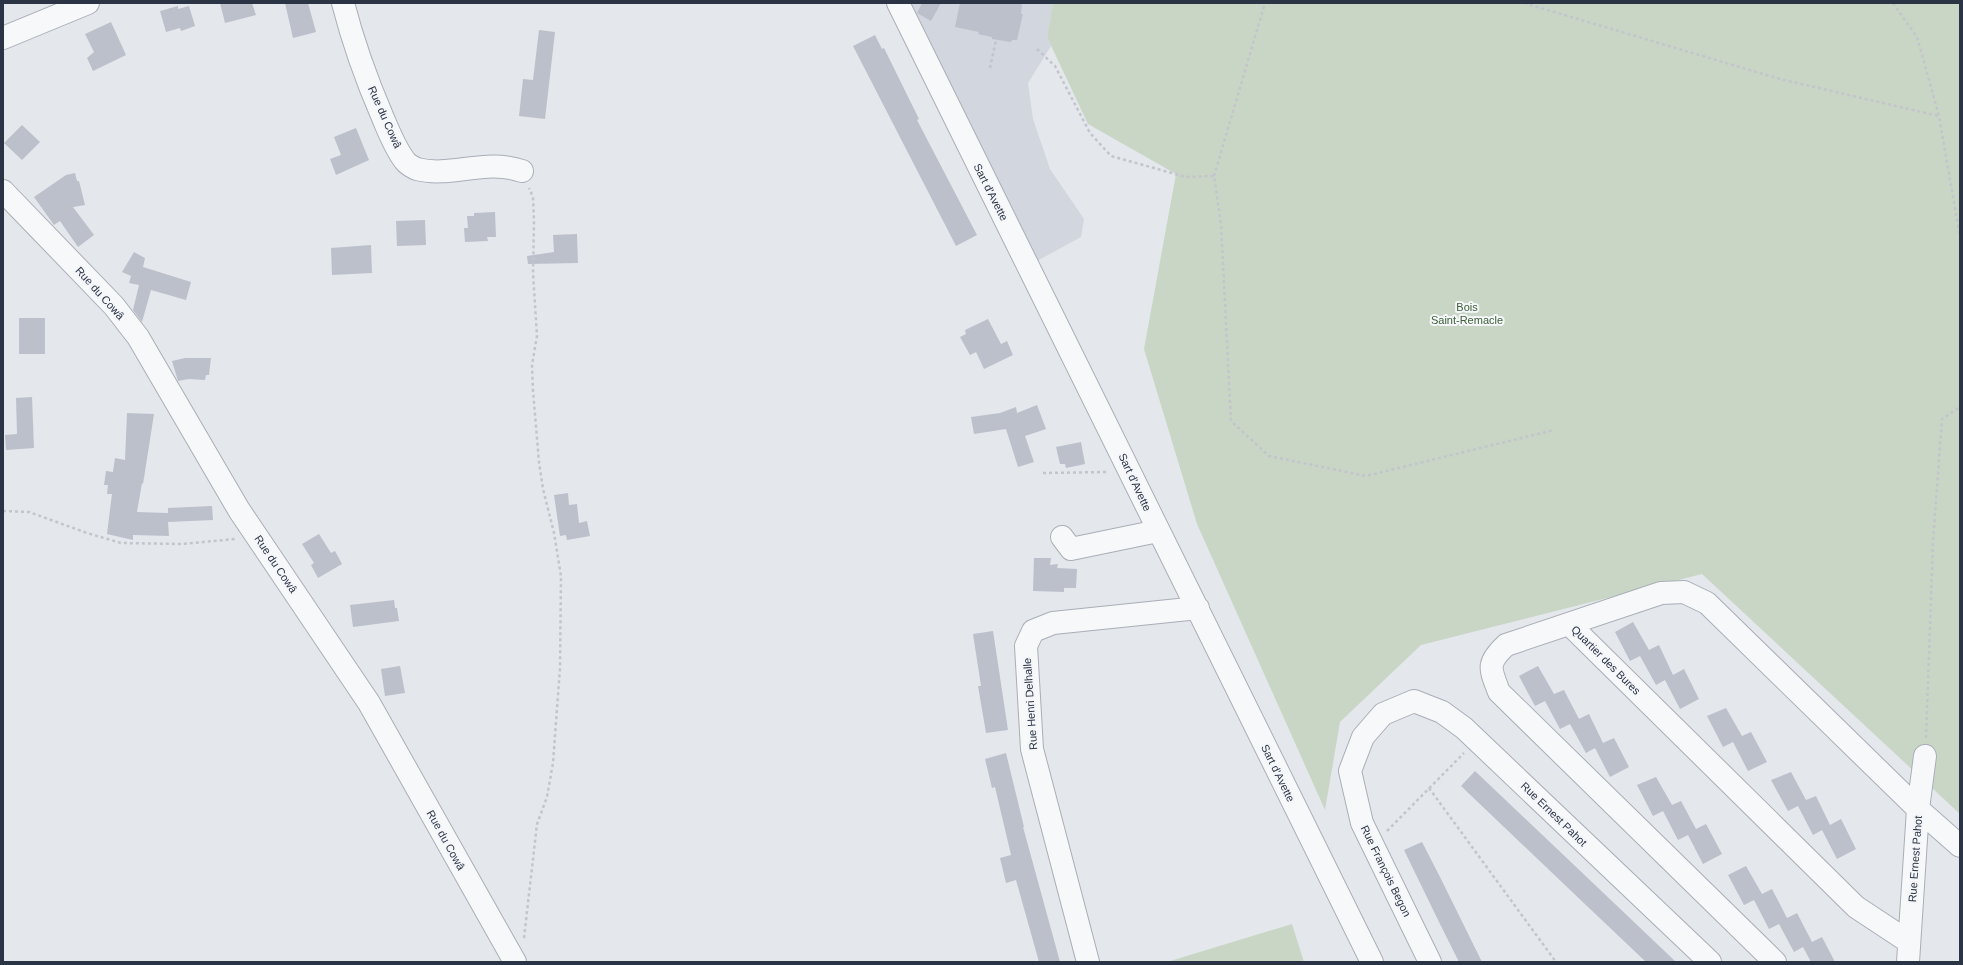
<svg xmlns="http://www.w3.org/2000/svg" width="1963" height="965" viewBox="0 0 1963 965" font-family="Arial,sans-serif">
<rect width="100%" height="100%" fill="#e4e7ec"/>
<!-- built -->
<path fill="#d2d6de" d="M905,3H1053L1047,37L1051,46L1028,83L1033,119L1050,169L1084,219L1081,237L1037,261Z"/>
<!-- green -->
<path fill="#c9d6c5" d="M1053,3H1960V814L1702,574L1421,645L1340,722L1325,810L1197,524L1144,349L1176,174L1088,124L1047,37Z
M1292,924L1304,962H1167Z"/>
<!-- building -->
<path fill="#bbc0ca" d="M220,3H252L256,15L225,23Z
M285,3H308L316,32L293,38Z
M922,3H941L931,21L917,13Z
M960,3H1022L1021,14H1023L1017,40H1012L1011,42L992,39V37L978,34L979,32L955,27Z
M178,6V9L189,6L195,26L181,31L180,28L166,32L160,11Z
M111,22L126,55L93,71L87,58L94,52L85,34Z
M539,30L555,32L545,119L519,116L523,79L533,80Z
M875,35L882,49L884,48L919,119L917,120L977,235L956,246L853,46Z
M22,125L40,142L22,160L4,143Z
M356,128L369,160L336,175L330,159L341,155L334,137Z
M75,173L77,181H79L85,205L73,207L94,235L78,247L60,221L54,225L34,197L66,175Z
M495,212L496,237H487L488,241L465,242L464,228H468L467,216H474V213Z
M425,220L426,245L397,246L396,221Z
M577,234L578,263L528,264L527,256L554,252L553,235Z
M371,245L372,273L332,275L331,248Z
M134,252L145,258L143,267L191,282L186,300L151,290L142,322L133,310L139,285L129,283L131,276L122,272Z
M19,318H45V354H19Z
M988,319L1001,344L1007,341L1013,355L984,369L976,352L970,355L960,337L966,334L965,330Z
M185,358H211L209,375H206L205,380L189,379L178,381L172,361Z
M32,397L34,448L6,450L5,435L17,434L16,398Z
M1037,405L1046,429L1025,436L1034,462L1018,467L1006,429L974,434L971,417L1000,413L1016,407L1017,413Z
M127,413L154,414L143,484L142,483L137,512L168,513V520V508L212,506L213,520L168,522L169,536L133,535V540L107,534L112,494H107L108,485H104L106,471L113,472L115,458L125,460Z
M1081,442L1085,464L1066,468L1065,464H1060L1056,447Z
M568,493L569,505L577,504L579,523L587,521L590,536L567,540L566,535L560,536L554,495Z
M319,534L331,553L335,551L342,564L318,578L311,565L314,563L302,544Z
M1034,558H1051L1050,565L1058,564L1057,568L1077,569L1076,588H1064V592L1033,591Z
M394,600L395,608H397L399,621L353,627L350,605Z
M1633,622L1649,650L1659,645L1673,675L1684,669L1699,699L1680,709L1665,680L1656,685L1640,656L1630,661L1615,632Z
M993,631L1008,730L986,733L978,686H981L973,634Z
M400,666L405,693L385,696L381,669Z
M1538,666L1554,694L1564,690L1579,719L1589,714L1603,743L1614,738L1629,767L1610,777L1595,748L1586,753L1570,724L1560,729L1545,701L1535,706L1519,676Z
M1726,708L1742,736L1751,732L1767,762L1748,771L1733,742L1723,747L1707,716Z
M1006,753L1024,827H1023L1060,962H1039L1016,880L1006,883L1000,858L1011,855L995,787L992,788L985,759Z
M1475,771L1593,883L1676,962H1646L1588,907L1461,786Z
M1791,772L1806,800L1816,796L1830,825L1841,819L1856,849L1837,859L1822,830L1813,835L1798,806L1788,811L1771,780Z
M1656,777L1672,805L1681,801L1696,829L1706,824L1722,854L1703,864L1688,835L1678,840L1663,811L1653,816L1637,785Z
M1422,842L1440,877L1482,962H1459L1440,924L1404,850Z
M1746,866L1762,894L1772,889L1787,918L1797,913L1812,942L1822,937L1835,962H1811L1803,947L1794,952L1779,924L1769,929L1754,900L1744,905L1728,875Z"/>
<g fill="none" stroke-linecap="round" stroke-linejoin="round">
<defs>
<path id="minor" d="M343,3C353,42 367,81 383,118C389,132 395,148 405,161C407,164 414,168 417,169C451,178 485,158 522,171
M898,3L1372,962
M3,38L88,3
M3,191L114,306L138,337L239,510L369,703L515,962
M1062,537L1071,549L1158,531
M1569,624L1856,907L1909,942
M1088,962L1032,749L1026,646L1033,631L1053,623L1198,608
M1430,962L1362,823L1350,771L1363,737L1383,714L1414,701L1442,712L1464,728L1710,962
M1775,962L1499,692C1490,668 1486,664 1506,645L1661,593L1684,592L1707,603L1918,809L1960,846
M1908,962L1918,809L1925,756"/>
</defs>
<!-- minor casing -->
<use href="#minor" stroke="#a9aeb7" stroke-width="24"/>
<!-- path -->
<path stroke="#c2c5cb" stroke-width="2.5" stroke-dasharray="3 3" stroke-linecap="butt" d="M1524,3L1780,79L1939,116
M1893,3L1917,37L1939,116L1960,237
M1037,49L1055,66L1090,133L1111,156L1186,177L1214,176L1221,224L1231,421L1269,456L1366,476L1554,430
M990,68L996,40
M1214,176L1265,3
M1043,473L1108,472
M3,511L29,512L87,533L121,543L182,544L235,539
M1926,738L1933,542L1942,419L1960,407
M1429,788L1556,962
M1387,831L1464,753
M524,938L537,824L547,797L553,763L560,668L561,576L554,533L543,489L539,462L533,391L532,365L537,336L533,273L534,221L533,197L529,188"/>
<!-- minor -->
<use href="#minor" stroke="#f7f8fa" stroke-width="22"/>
</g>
<g text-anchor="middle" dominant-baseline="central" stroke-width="4" stroke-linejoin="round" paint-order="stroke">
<!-- street labels -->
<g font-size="11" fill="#2b3445" stroke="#f4f6f9">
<text transform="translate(385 117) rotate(66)">Rue du Cowâ</text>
<text transform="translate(991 192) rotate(63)">Sart d'Avette</text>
<text transform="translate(100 293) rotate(48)">Rue du Cowâ</text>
<text transform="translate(1135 482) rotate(65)">Sart d'Avette</text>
<text transform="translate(276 564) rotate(56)">Rue du Cowâ</text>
<text transform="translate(1606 660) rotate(45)">Quartier des Bures</text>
<text transform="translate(1030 704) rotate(-94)">Rue Henri Delhalle</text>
<text transform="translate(1278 773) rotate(64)">Sart d'Avette</text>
<text transform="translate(1554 814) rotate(44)">Rue Ernest Pahot</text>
<text transform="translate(446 840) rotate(61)">Rue du Cowâ</text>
<text transform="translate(1915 859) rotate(-86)">Rue Ernest Pahot</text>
<text transform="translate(1386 871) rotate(64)">Rue François Begon</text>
</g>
<!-- park labels -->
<g font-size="11" fill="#3f6138" stroke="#f4f6f9">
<text x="1467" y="307">Bois<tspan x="1467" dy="13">Saint-Remacle</tspan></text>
</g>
</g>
<!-- border -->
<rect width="1963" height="965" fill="none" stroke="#2b3445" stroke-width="8"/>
</svg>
